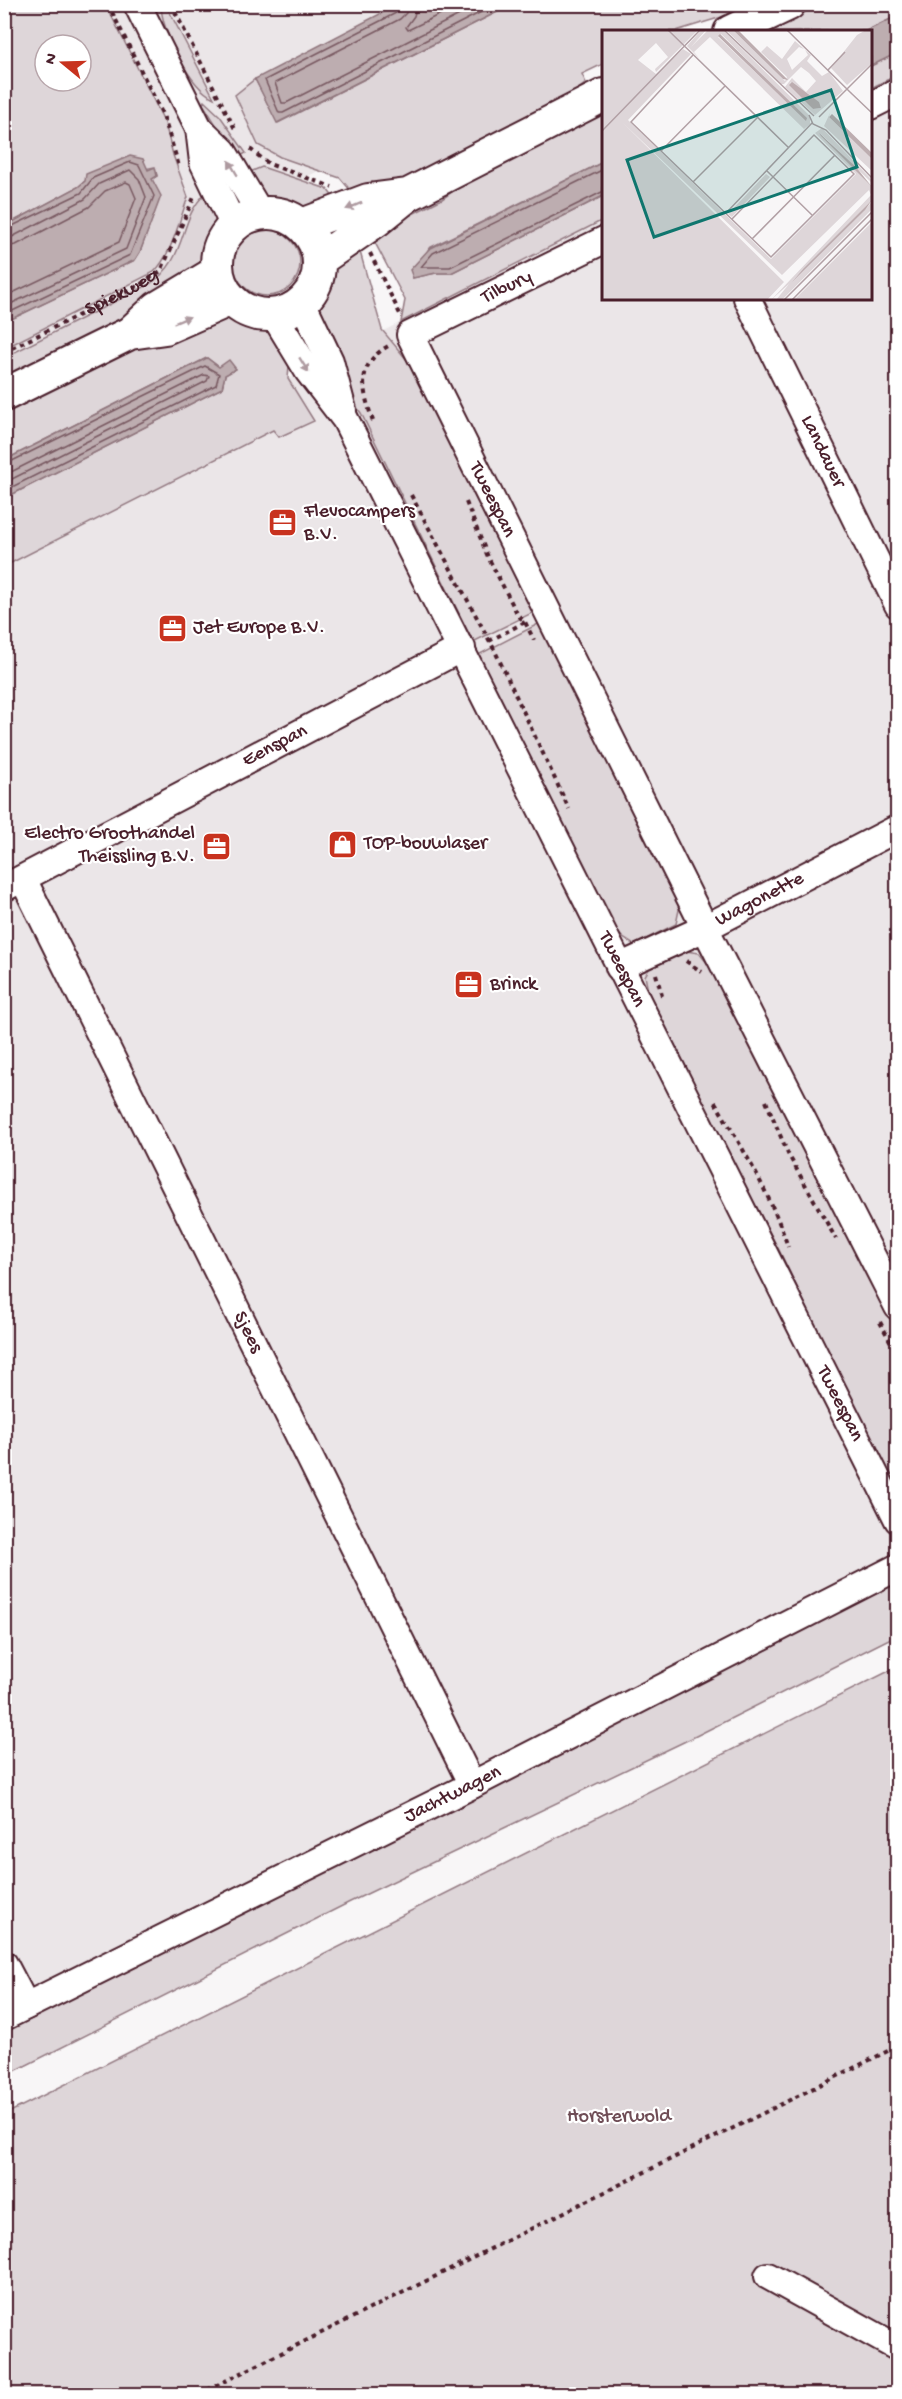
<svg xmlns="http://www.w3.org/2000/svg" width="902" height="2399" viewBox="0 0 902 2399" font-family="'Gochi Hand',sans-serif">
<rect width="100%" height="100%" fill="#f8f6f7"/>
<filter id="ink" filterUnits="userSpaceOnUse"><feTurbulence type="fractalNoise" baseFrequency=".0167" numOctaves="2"/><feDisplacementMap in="SourceGraphic" scale="12" xChannelSelector="R" yChannelSelector="G"/><feConvolveMatrix kernelMatrix="1 2 1 2 8 2 1 2 1" color-interpolation-filters="sRGB"/></filter>
<g filter="url(#ink)">
<!-- built -->
<path fill="#ebe6e8" fill-rule="evenodd" d="M5,5H637L276,193L207,225L179,275L5,365ZM45,45H81V81H45Z
M897,75V1582L5,2028V519L254,396L279,437L313,421L288,379L603,220L604,298H870L871,88Z"/>
<!-- green -->
<path fill="#ded6d9" stroke="#947a82" stroke-width="1.5" fill-rule="evenodd" d="M5,5H106L165,123L173,155L188,197C179,221 172,254 154,272L5,348V322L135,260L140,252L160,197L152,179L157,176L154,167L85,181L78,187L5,226ZM45,45H81V81H45Z
M161,5H166L214,98C190,88 161,30 161,5Z
M511,5H761L676,31L604,32L603,64L582,74L586,83L550,111L495,138L358,199L340,178L280,157L258,145L235,95L255,79L278,123Z
M819,5H897V16L866,31L764,32Z
M897,53V75L871,88L870,66Z
M204,101L220,116L246,153L237,158L203,104Z
M603,110V162L429,248L413,278L436,273H451L603,196V220L401,322L405,300L371,235L442,199L492,163Z
M262,167L327,189L340,206C329,208 313,214 303,213C278,210 260,193 245,174Z
M205,194L217,208C216,235 208,256 192,278L5,386V357L148,285C189,260 177,220 205,194Z
M234 263a33 33 0 1 1 66 0a33 33 0 1 1-66 0Z
M357,241L382,330L412,366L536,611L473,642L361,413L323,361L318,320L320,294L332,264Z
M227,313C253,320 273,330 290,351L288,379L314,421L279,437L273,430L5,566V498L222,388L225,375L235,369L219,367L207,358L5,460V407L203,317Z
M542,622L680,905L676,924L634,945L623,938L610,924L478,655Z
M686,951L699,953L716,974L897,1332V1493L779,1250L688,1077L648,991L645,976L649,969Z
M897,1583V1635L692,1738L350,1902L5,2076L4,2031Z
M897,1667V2394H5L4,2115Z"/>
<!-- water -->
<path fill="#bdadb0" stroke="#8f747b" stroke-width="1.5" d="M399,4L511,5L277,123L255,79Z
M897,16V53L871,66L870,32L866,31Z
M130,156L143,159L148,170L155,167L157,176L152,179L161,196L140,252L135,260L5,322V226L78,187L85,181L86,174Z
M603,162V196L451,273H436L413,278L410,270L429,249Z
M207,358L219,367L229,360L236,369L225,375L222,388L5,498V460Z"/>
<g fill="none" stroke-linecap="round" stroke-linejoin="round">
<!-- shore -->
<path stroke="#785860" stroke-width="1.5" d="M400,4L396,13L265,80L279,113H283L497,4
M408,4L406,13L400,19L275,83L282,103H286L481,4
M417,4L414,16L406,27L408,30L461,4
M604,169L433,253L421,267H450L604,191
M4,230L81,193L93,178L130,162L139,165L154,196L130,255L4,315
M4,238L12,237L85,199L99,184L130,170L139,179L146,197L126,249L4,307
M4,247L16,245L89,207L105,191L126,182L130,184L136,198L119,242L4,297
M4,465L205,366L219,374L216,385L4,491
M4,472L13,471L204,375L209,376L207,381L4,483"/>
<defs>
<g id="minor">
<path d="M137,4L199,128L223,151L260,213"/>
<path d="M870,106L898,92"/>
<path d="M199,128L203,162L234,226"/>
<path id="s2" d="M604,240L410,335L705,928L898,1307"/>
<path id="s3" d="M747,298L898,605"/>
<path d="M302,302L330,361L343,410"/>
<path id="s4" d="M274,315L308,371L345,419L898,1520"/>
<path id="s5" d="M23,879L472,1785"/>
<path id="s6" d="M4,888L462,648"/>
<path id="s7" d="M619,967L705,928L898,828"/>
<path d="M4,1964L26,2006"/>
<path id="s8" d="M4,2017L472,1785L898,1567"/>
<path d="M768,2276L898,2348"/>
</g>
<path id="major" d="M730,32L789,4
M217 264a51 51 0 1 1 102 0a51 51 0 1 1-102 0Z
M302,225L368,200L407,195
M319,260L377,220L408,195L604,95
M130,333L165,328L231,299
M4,395L130,333L157,308L217,272"/>
</defs>
<!-- minor casing -->
<use href="#minor" stroke="#4a1f2b" stroke-width="30"/>
<!-- major casing -->
<use href="#major" stroke="#4a1f2b" stroke-width="36"/>
<!-- path -->
<g stroke="#4a1f2b" stroke-width="4" stroke-dasharray="4.5 4.5" stroke-linecap="butt">
<path d="M108,4L163,115L179,166"/>
<path d="M171,4L236,131"/>
<path d="M250,149L269,164L332,187"/>
<path d="M370,253L401,316"/>
<path id="s1" d="M4,352L136,287L161,271L195,195"/>
<path d="M373,421C361,388 356,362 392,344"/>
<path d="M411,495L495,651L569,809"/>
<path d="M466,502L488,557L518,615L525,622L534,640"/>
<path d="M489,641L527,621"/>
<path d="M686,961L702,972"/>
<path d="M656,974L663,999"/>
<path d="M766,1101L788,1154L836,1239"/>
<path d="M715,1102C743,1149 771,1195 788,1247"/>
<path d="M880,1322L898,1356"/>
<path d="M199,2394L898,2046"/>
</g>
<!-- minor -->
<use href="#minor" stroke="#fff" stroke-width="26"/>
<!-- major -->
<use href="#major" stroke="#fff" stroke-width="32"/>
</g>
<!-- one-way arrows -->
<defs><path id="oneway-solid" d="M-6-.8H1V-3.2L6.5 0L1 3.2V.8H-6Z" transform="scale(1.5)"/></defs>
<g fill="#ae9aa0">
<use href="#oneway-solid" transform="translate(233 168) rotate(-121)"/>
<use href="#oneway-solid" transform="translate(354 206) rotate(157)"/>
<use href="#oneway-solid" transform="translate(182 320) rotate(-23)"/>
<use href="#oneway-solid" transform="translate(304 365) rotate(58)"/>
</g>
</g>
<!-- icons -->
<defs>
<symbol id="office-square" viewBox="-11 -11 22 22"><rect x="-9" y="-9" width="18" height="18" rx="4" fill="#c8321e" stroke="#fff"/><path d="M-6-3h4V-5.5h4V-3h4V5H-6ZM-1-4.5V-3h2v-1.5ZM-6 0V1H6V0Z" fill="#fff"/></symbol>
<symbol id="shop-square" viewBox="-11 -11 22 22"><rect x="-9" y="-9" width="18" height="18" rx="4" fill="#c8321e" stroke="#fff"/><path d="M-5-2.5h2.3a2.7 3.5 0 0 1 5.4 0H5L5.5 6h-11ZM-1.5-2.5h3a1.5 2.3 0 0 0-3 0Z" fill="#fff"/></symbol>
</defs>
<g fill-rule="evenodd">
<use href="#office-square" x="266" y="506" width="33" height="33"/>
<use href="#office-square" x="156" y="612" width="33" height="33"/>
<use href="#shop-square" x="326" y="828" width="33" height="33"/>
<use href="#office-square" x="200" y="830" width="33" height="33"/>
<use href="#office-square" x="452" y="968" width="33" height="33"/>
</g>
<g text-anchor="middle" dominant-baseline="central" stroke-width="4.5" stroke-linejoin="round" paint-order="stroke">
<!-- street labels -->
<g font-size="20" fill="#4a1f2b" stroke="#fff">
<text transform="translate(507 288) rotate(-26)">Tilbury</text>
<text stroke="none"><textPath href="#s1" startOffset="132">Spiekweg</textPath></text>
<text stroke="none"><textPath href="#s3" startOffset="171">Landauer</textPath></text>
<text stroke="none"><textPath href="#s2" startOffset="400">Tweespan</textPath></text>
<text stroke="none"><textPath href="#s6" startOffset="306">Eenspan</textPath></text>
<text stroke="none"><textPath href="#s7" startOffset="156">Wagonette</textPath></text>
<text stroke="none"><textPath href="#s4" startOffset="742">Tweespan</textPath></text>
<text stroke="none"><textPath href="#s5" startOffset="506">Sjees</textPath></text>
<text stroke="none"><textPath href="#s4" startOffset="1228">Tweespan</textPath></text>
<text stroke="none"><textPath href="#s8" startOffset="501">Jachtwagen</textPath></text>
</g>
<!-- poi labels -->
<g font-size="20" fill="#4a1f2b" stroke="#fff" text-anchor="start">
<text x="304" y="512">Flevocampers<tspan x="304" dy="23">B.V.</tspan></text>
<text x="193" y="628">Jet Europe B.V.</text>
<text x="195" y="834" text-anchor="end">Electro Groothandel<tspan x="195" dy="23">Theissling B.V.</tspan></text>
<text x="364" y="844">TOP-bouwlaser</text>
<text x="490" y="985">Brinck</text>
</g>
<!-- park labels -->
<g font-size="20" fill="#6f4d56" stroke="#fff">
<text x="619" y="2117">Horsterwold</text>
</g>
</g>
<!-- overview -->
<g transform="translate(602 30)">
<rect width="270" height="270" fill="#f8f6f7"/>
<path d="M0,0H96L54,42L53,39L66,27L54,13L36,30L54,44L81,19L89,24L26,90L169,229L254,144L213,103L220,98L270,150V153L218,103L270,157V170L190,251L270,172V179L180,270H174L187,254L169,270L269,165L267,160L180,245L20,92L182,252L165,270H0ZM99,0H104L89,17L106,0H121L208,86V94L202,99L108,7L92,22L97,28L85,16ZM119,4L204,88V90L116,7ZM124,0H131L183,51L185,47L159,22L165,16L180,29L193,11L202,19L197,17L185,29L190,40L206,25L203,20L209,25L205,31L220,46L227,42L241,61L213,85L183,57L190,48L204,62L214,51L207,43L199,37L182,54H179ZM188,52L208,65L219,78L211,79ZM264,0H270V33L245,55L229,38L255,5ZM228,83L227,87L270,129V141L222,96ZM164,144L168,147L130,187L126,184ZM270,192V270H192Z" fill="#ded6d9" fill-rule="evenodd"/>
<path d="M131,0H136L186,50L181,49ZM118,4L205,88L204,91L116,6ZM190,52L217,72L219,78L211,79L187,55ZM230,84L270,123V129L227,87ZM217,103L254,137L270,157L219,106ZM270,170L263,180L190,252L202,238Z" fill="#bdadb0"/>
<path fill="none" stroke="#b2a0a5" stroke-width="1.5" d="M66,0L187,118M122,0L212,86M185,0L250,64M91,25L29,92L169,227L252,144L212,105L130,189M226,40L243,22M249,63L270,83M207,85L211,94L224,100L270,148M217,87L270,34M0,101L98,0M59,121L123,56M165,141L211,186M91,152L155,88M124,183L210,93M150,209L233,125M182,270L270,182M190,270L270,189"/>
<path fill="#0f766e" fill-opacity="0.15" stroke="#0f766e" stroke-width="3" d="M229,60L255,137L52,207L25,130Z"/>
<rect width="270" height="270" fill="none" stroke="#4a1f2b" stroke-width="3"/>
</g>
<!-- margin -->
<rect width="902" height="2399" fill="none" stroke="#fff" stroke-width="24"/>
<rect x="12" y="12" width="878" height="2375" fill="none" stroke="#4a1f2b" stroke-width="2" filter="url(#ink)"/>
<!-- north arrow -->
<g transform="translate(63 63) rotate(289)"><circle r="28" fill="#ffffff" stroke="#b7a5aa" stroke-width="1.5"/>
<path d="M0-4.5L10 22L0 15L-10 22Z" fill="#c8321e"/>
<text y="-9" font-size="16" font-weight="bold" text-anchor="middle" fill="#4a1f2b">N</text>
</g>
</svg>
